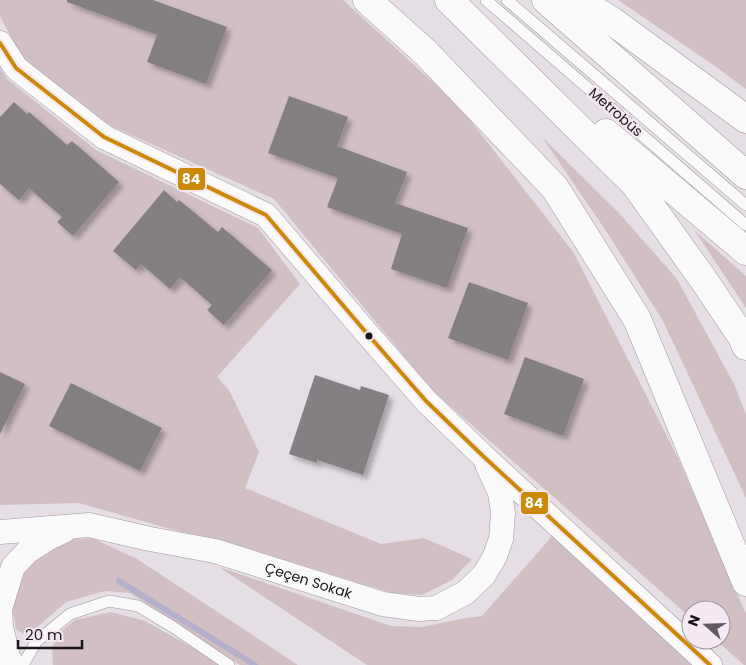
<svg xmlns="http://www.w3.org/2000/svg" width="746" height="665" viewBox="0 0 746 665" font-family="Poppins,sans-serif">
<defs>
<filter id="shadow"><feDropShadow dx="4.5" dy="4.5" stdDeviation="2.5" flood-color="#0004"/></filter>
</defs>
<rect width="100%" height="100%" fill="#e5dee4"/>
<!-- green -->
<path fill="#d2bfc4" d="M0,0H343L458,105L574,253L678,458L746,614V665H744L716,640H721V610H691V618L432,390L274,199L109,125L21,57L0,16Z
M618,0H746V89L712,64Z
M0,68L6,78L96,150L258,228L300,284L217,377L229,390L259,452L245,488L381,544L424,538L472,559L452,580L422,595L392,593L221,540L174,530L79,503L0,505Z
M542,137L618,212L677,279L735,386L746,415V498L663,321L608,234Z
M695,231L746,276V308Z
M554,534L703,665H367L219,567L391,626L422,627L460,619L482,616Z
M92,538L137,559L298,665H240L130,593L105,591L66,602L27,636L16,629L12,605L24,571L42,552L70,540Z
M111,612L145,621L204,654L220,665H53L52,648L60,632L75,620Z"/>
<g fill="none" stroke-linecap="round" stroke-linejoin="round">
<!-- stream -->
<path stroke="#b5afcb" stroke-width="6" d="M119,581L255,665"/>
</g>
<!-- building -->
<path fill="#837f83" filter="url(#shadow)" d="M67,0H153L227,27L206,84L147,62L157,35L67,2Z
M289,96L348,117L337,146L407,172L395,203L468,228L447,288L391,269L402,234L327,207L338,178L268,153Z
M14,102L27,114L29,112L67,145L72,141L119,182L73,236L57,222L62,217L29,188L19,200L0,184V117Z
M164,190L177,202L179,200L218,232L222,227L272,270L224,325L207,310L212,305L180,277L170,289L141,264L136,270L113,251Z
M469,282L528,303L508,360L448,338Z
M525,357L584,379L563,436L504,414Z
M0,372L25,384L0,434Z
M315,375L360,390L361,386L389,395L363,475L317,460V463L289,454Z
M71,383L162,428L140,471L49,426Z"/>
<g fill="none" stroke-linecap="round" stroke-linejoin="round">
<defs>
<path id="service" d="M486,0L746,225
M507,0L746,205
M23,665L36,642L70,614L109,601L138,606L173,627L229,665"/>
<g id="minor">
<path d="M0,43L16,68L104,137L266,215L364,330L426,401L483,456L710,665"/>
<path id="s1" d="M0,532L89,525L150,539L215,551L383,604L419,609L436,608L465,593L484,575L495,556L501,539L503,513L500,493L487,464"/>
<path d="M10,664L1,627L0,609L13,567L28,551L47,539L64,531"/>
</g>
<path id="tertiary" d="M0,659L11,665"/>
<path id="trunk" d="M367,0L425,52L555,188L637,319L746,582
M449,0L635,184L703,279L742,337L746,346
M546,0L746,175
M578,0L612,21L746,119
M606,133L746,251"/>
</defs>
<!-- service casing -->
<use href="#service" stroke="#9e989c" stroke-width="12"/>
<!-- minor casing -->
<use href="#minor" stroke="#9e989c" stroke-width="25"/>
<!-- tertiary casing -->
<use href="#tertiary" stroke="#9e989c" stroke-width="29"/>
<!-- trunk casing -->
<use href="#trunk" stroke="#9e989c" stroke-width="29"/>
<!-- service -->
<use href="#service" stroke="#fbfafb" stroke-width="11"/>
<!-- minor -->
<use href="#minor" stroke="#fbfafb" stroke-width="24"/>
<!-- tertiary -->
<use href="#tertiary" stroke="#fbfafb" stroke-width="28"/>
<!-- trunk -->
<use href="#trunk" stroke="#fbfafb" stroke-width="28"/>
<defs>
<path id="bus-1" d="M0,43L16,68L104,137L266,215L364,330L426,401L483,456L710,665"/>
</defs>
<!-- bus-1 casing -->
<use href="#bus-1" stroke="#f5e8f3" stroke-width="8"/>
<!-- bus-1 -->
<use href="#bus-1" stroke="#cb8905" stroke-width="4"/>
</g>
<!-- markers -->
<circle fill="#1a1519" stroke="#f5e8f3" stroke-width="2" cx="369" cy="336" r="4.5"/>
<g text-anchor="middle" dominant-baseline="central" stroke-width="5" stroke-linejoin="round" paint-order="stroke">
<!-- street labels -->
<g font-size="14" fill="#1a1519" stroke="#f5e8f3">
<text transform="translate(616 112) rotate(41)">Metrobüs</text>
<text stroke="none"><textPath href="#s1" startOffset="316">Çeçen Sokak</textPath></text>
</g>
</g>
<g stroke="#f5e8f3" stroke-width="2">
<rect x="177" y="167" width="29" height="24" rx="5" fill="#cb8905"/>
<rect x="520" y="491" width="29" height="24" rx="5" fill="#cb8905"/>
</g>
<g font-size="14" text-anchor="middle" font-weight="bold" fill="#fff">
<text x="191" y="184">84</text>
<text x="534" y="508">84</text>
</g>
<!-- north arrow -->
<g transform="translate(706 625) rotate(290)"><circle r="24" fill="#f5e8f3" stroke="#9d949c"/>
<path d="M0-4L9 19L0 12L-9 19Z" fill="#615b60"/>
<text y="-8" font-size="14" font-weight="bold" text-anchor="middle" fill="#1a1519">N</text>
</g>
<!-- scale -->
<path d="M18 640v8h64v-8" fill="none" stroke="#1a1519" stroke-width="2.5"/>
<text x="25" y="640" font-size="15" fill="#1a1519" stroke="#f5e8f3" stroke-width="4" paint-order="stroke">20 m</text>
</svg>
